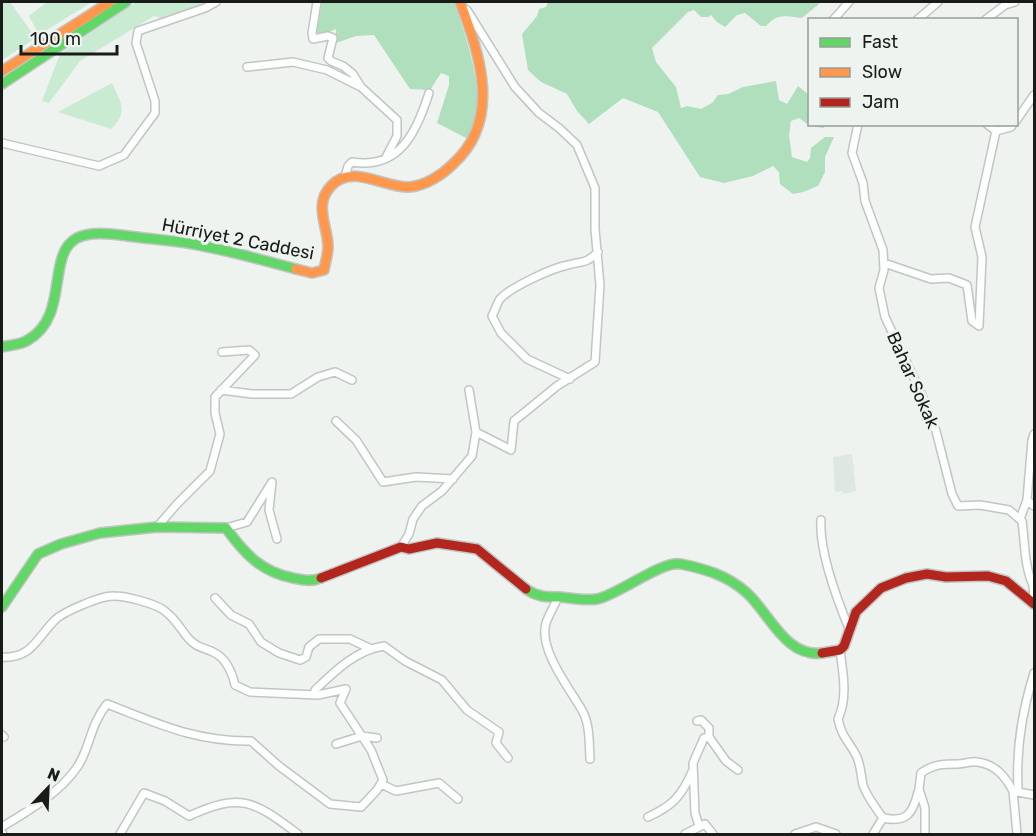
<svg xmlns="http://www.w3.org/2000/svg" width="1036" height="836" viewBox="0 0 1036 836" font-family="Rubik,sans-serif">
<rect width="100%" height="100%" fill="#eef3f0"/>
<!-- built -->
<path fill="#dee7e1" d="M852,454L856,491L843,494V491L835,492L833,457Z"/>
<!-- green -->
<path fill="#c9ebd2" d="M2,2H10L36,38L2,60Z
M47,2H92L39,35L29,16Z
M136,2H209L163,19L154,16L80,61L49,103L42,101L60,54Z
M112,83C121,103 129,112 111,129L58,112Z"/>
<!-- forest -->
<path fill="#b0dfbe" d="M322,2H454C464,30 478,73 478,103C478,116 473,128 468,139L437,123L449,85V76L441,73L430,90L410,89L374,35L356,36L336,43V29L319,36L317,32Z
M548,2H818L819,4L802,18C786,16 777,13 766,26H761L745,13L737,15L725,27L717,22L711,15L708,17H701L694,10L688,12L652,48L656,62L676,87L681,108L687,106L701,109L712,103L718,95L728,94L743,87L776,81L779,100L787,104L798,86L809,95V101L807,105L809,108L810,124L824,125V128L810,126L799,118L791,121L789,135L792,157L807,162L810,158L811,148L825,137H834L825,157V172L818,186L803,192L793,194L780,184L779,172L773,166L753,176L724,183L700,177L658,112L623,98L589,124L577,111L567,94L541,82L528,70L522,34L537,16L539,9L546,7Z"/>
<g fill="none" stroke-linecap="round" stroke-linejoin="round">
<defs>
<path id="street" d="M317,2L312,33L313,39L328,36L333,38L328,58L331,61L343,66L353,74L361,87L397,120V136L385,159
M833,20L849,2
M917,20L938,2
M985,20L1005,5L1015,2
M247,67L293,62L327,70L359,86
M1016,121L1034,95
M858,124L852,153L863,183L865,201L883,250L884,270L879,288L885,317L921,393L936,431L952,494L958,506L980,505L1009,510L1022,521C1025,543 1024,565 1033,585
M987,124L996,131L1011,127L1013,124
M2,143L99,166L124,155L155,113V101L136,43L138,31L205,8L216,2
M345,177L348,166L352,162C400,170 417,131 429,93
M884,263L931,279L949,278L967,285L972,321L979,326L982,257L975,227L996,131
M570,379L527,359L501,333L492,316C495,311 497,303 500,299C511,287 552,268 568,265C585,260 584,265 598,252
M221,390L252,394H291L318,377L335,372L352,380
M469,390L476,432
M336,421L356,440L383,482L416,477L453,479
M1034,434L1032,440L1027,500L1034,506
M1020,519L1027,500
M821,520C819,551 838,602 850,631
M157,527L177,504L210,471L220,434L215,413V397L255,355L249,350L222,352
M226,528L247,522L272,482L269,510L277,539
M401,547L409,534L413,519L422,506L442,491L472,456L476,432L511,450L514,421L557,386L595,362L600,285L595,229V188L577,145L559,128L539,113L515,87L467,10
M1034,582L1033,585L1034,599
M558,597C555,605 549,614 546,623C538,650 571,690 583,712C590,726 589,743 590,759
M215,598L231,615L249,624L261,642L279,653L300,660L306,657L309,647L319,639H350L369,648
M840,650C843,673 848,698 838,719C842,738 849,741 857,757C861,767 861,776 863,785C867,797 876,808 883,818L873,834
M2,657C31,659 36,639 55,620C63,612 102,595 114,596C126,596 152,603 162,609C175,617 180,629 189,639C197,648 203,647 213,652C226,658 232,672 235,685L250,692L318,695
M697,721L701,720L709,728V737
M2,735L4,737
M336,744L362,736L377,738
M381,784L396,791L439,783L458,799
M648,817C672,806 681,797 692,772
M883,818C907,823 913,813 918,792
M699,826L695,813L693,763L704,738L709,737L726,761L738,770
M2,827C28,811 60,793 78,766C91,745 90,725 107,704C157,723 195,742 251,741L279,766L330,804L361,807L377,790L383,780L371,750L340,703L346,689L318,695L315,690C335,671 356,650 384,646L405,661L442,680L467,710L499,732L496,743L508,758
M2,833L3,834
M120,834L144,793L165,801L189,816C241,792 254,801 298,834
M685,834L705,824L713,834
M795,834L816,827L836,834
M925,834V808L919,789L921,773C934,764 943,764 958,764C964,764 971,761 977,762C995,764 1005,776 1013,791L1018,788C1016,748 1022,711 1034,673
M1017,834L1013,791L1034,795"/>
<path id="fast" d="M2,84L126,2
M2,347C10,345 21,345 28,340C70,316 46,254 77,238C94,230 117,235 136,237C158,240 181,241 203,246C235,252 265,261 296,269
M526,589C537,597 546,597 560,597C571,598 586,601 597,599C618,595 662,560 681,564C705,569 727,575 747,593C769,613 786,658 822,653
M2,607L38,554L61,544L100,533L157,527L226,528C244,553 261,572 293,578C303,580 311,582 321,578"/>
<path id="slow" d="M2,71L110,2
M296,269L312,273L324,270C325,263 328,255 328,247C328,226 313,205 331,186C352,163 384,188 409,187C425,186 442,175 453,164C502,120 480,55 460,2"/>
<path id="jam" d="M321,578L401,547L409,549L437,543L477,549L526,589
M822,653L840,650L844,646L856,612L881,588L906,578L927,574L946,577L988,576L1006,581L1034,604"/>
</defs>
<!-- street casing -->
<use href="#street" stroke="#c1c5c3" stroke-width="10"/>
<!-- fast casing -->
<use href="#fast" stroke="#c1c5c3" stroke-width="12"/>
<!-- slow casing -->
<use href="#slow" stroke="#c1c5c3" stroke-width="12"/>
<!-- jam casing -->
<use href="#jam" stroke="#c1c5c3" stroke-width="12"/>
<!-- street -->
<use href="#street" stroke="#fcfdfd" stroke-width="7"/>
<!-- fast -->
<use href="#fast" stroke="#63d668" stroke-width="9"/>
<!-- slow -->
<use href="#slow" stroke="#ff974d" stroke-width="9"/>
<!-- jam -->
<use href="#jam" stroke="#b3261e" stroke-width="9"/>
</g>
<g text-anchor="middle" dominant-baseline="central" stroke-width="6" stroke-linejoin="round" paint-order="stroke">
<!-- street labels -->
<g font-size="18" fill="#191b19" stroke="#edf4ef">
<text transform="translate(238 239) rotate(11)">Hürriyet 2 Caddesi</text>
<text transform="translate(913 380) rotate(66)">Bahar Sokak</text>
</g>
</g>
<!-- border -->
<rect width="1036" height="836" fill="none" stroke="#191b19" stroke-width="6"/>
<!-- legend -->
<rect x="808" y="18" width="210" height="108" fill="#edf4ef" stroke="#989d99" stroke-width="1.5"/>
<rect x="820" y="38" width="30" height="9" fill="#63d668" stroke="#989d99" stroke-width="1.5"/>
<text x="862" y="48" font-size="18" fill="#191b19">Fast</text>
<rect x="820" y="68" width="30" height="9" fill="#ff974d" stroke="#989d99" stroke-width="1.5"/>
<text x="862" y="78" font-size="18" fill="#191b19">Slow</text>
<rect x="820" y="98" width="30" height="9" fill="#b3261e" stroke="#989d99" stroke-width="1.5"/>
<text x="862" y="108" font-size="18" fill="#191b19">Jam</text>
<!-- north arrow -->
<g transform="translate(48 788) rotate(23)" stroke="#edf4ef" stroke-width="4.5" paint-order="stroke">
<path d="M0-4.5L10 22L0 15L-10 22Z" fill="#191b19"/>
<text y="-9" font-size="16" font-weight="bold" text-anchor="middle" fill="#191b19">N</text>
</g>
<!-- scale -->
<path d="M21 45v9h96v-9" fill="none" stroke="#191b19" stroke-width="3"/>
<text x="30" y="45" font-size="18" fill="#191b19" stroke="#edf4ef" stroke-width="4.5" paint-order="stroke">100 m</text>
</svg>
